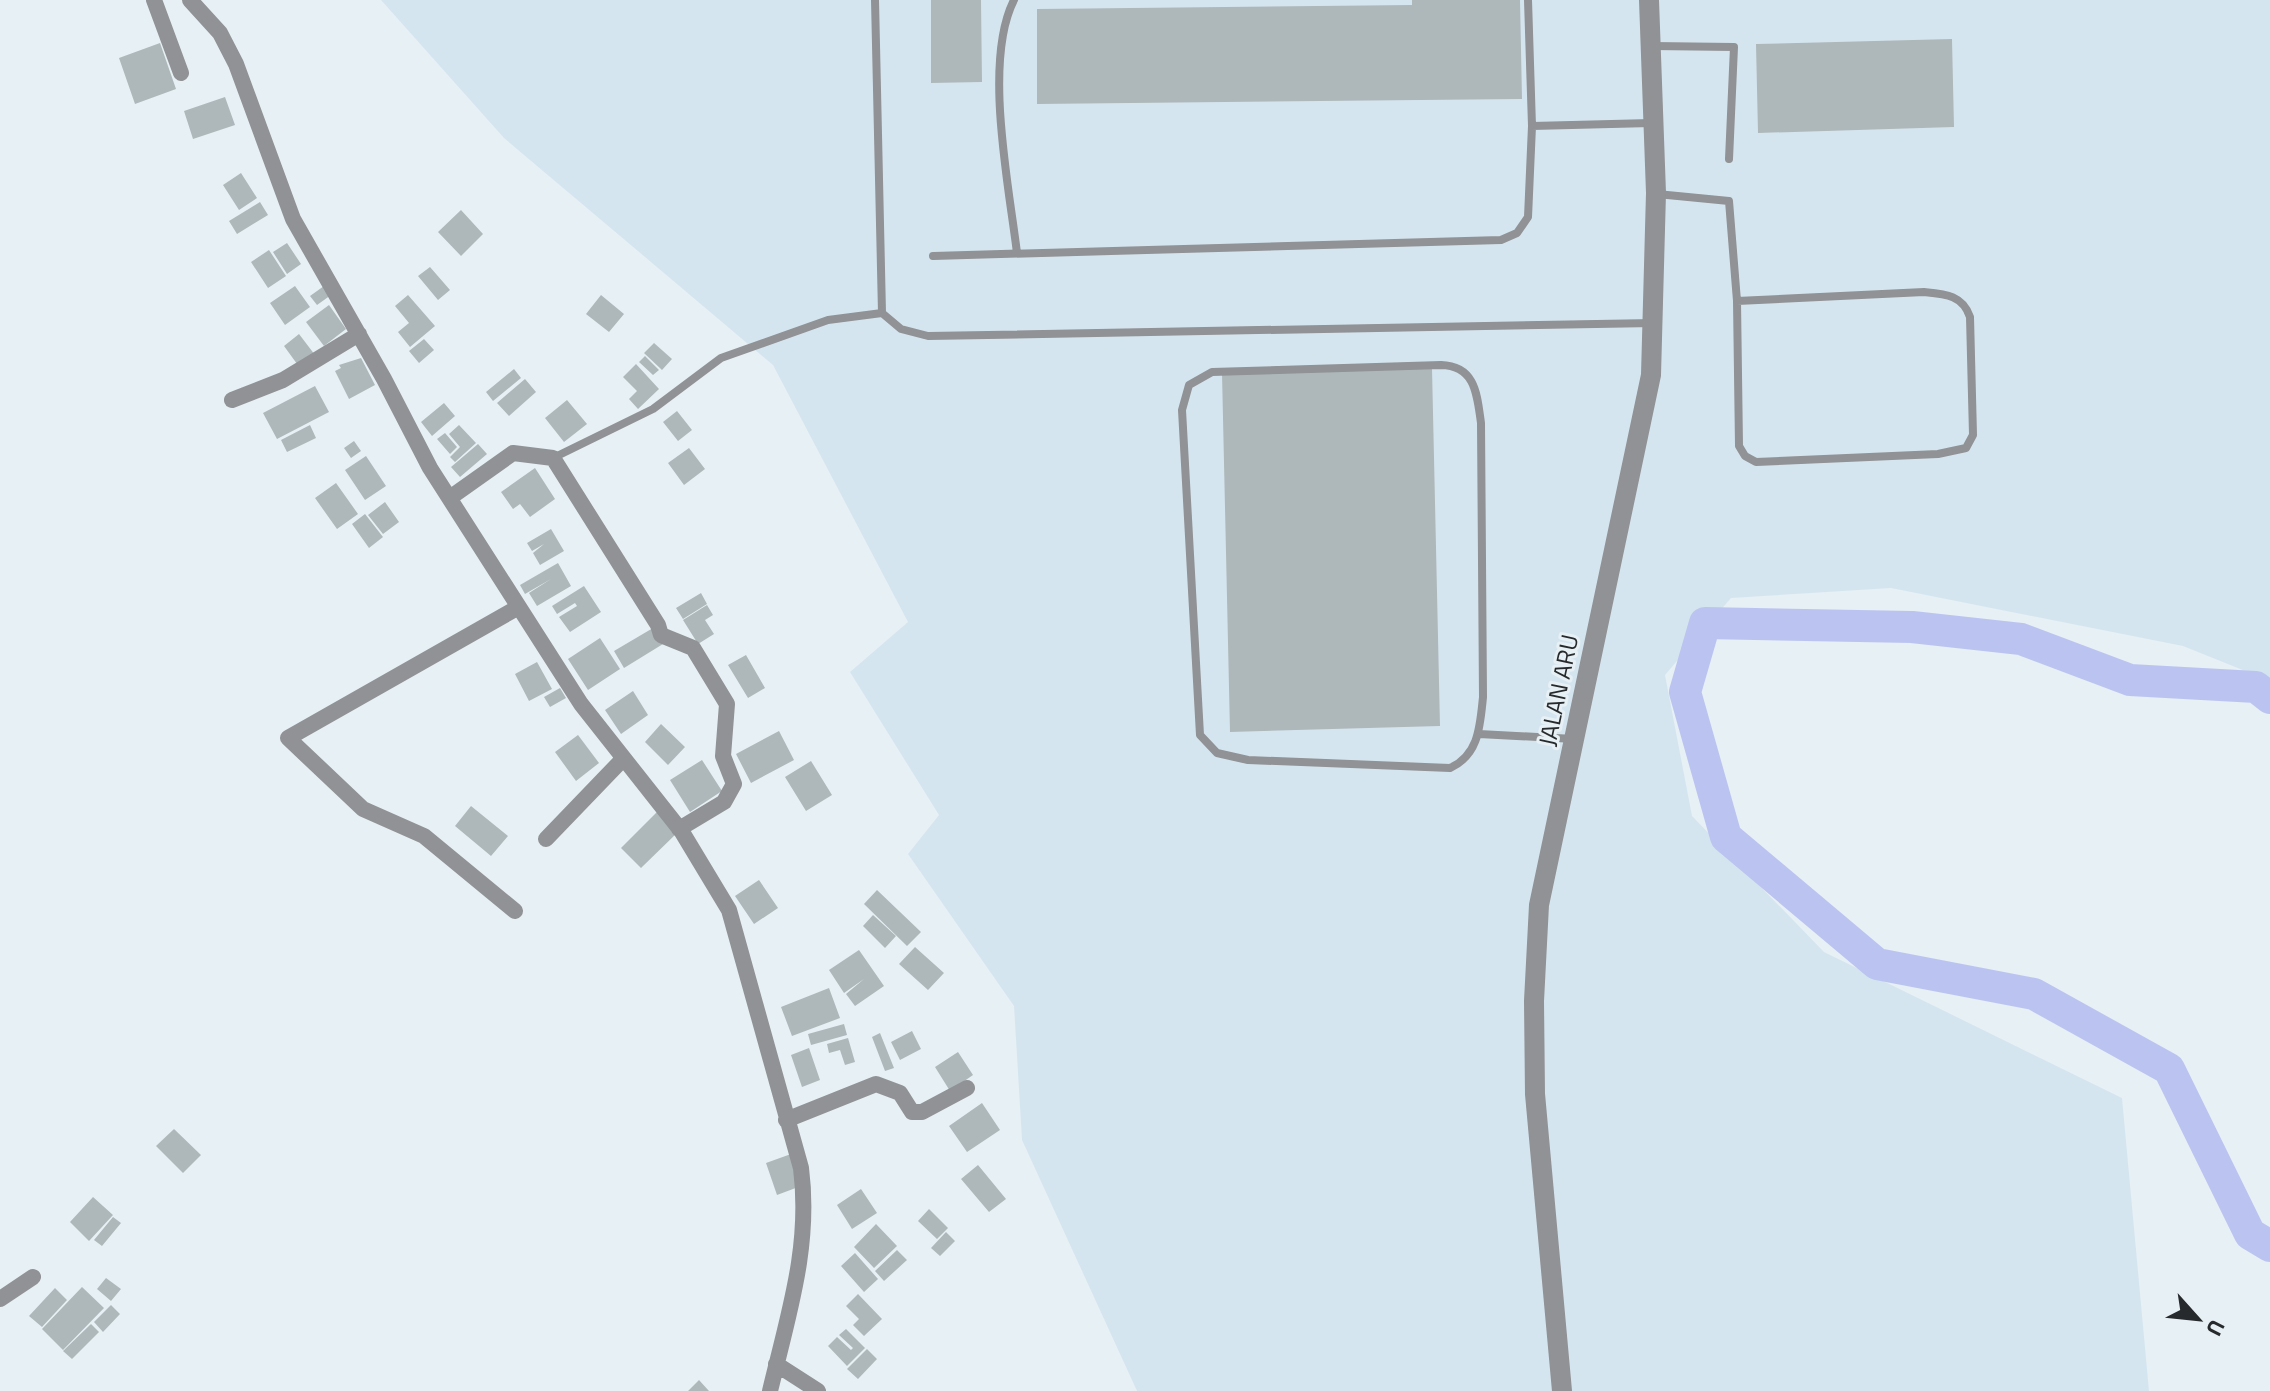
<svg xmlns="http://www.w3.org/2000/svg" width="2270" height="1391" viewBox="0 0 2270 1391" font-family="'Titillium Web',sans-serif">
<rect width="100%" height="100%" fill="#e7f0f5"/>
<!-- built -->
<path fill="#d5e5ef" d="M381,0H2270V681L2183,646L1891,588L1731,598L1665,675L1692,816L1824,952L2122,1098L2149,1391H1137L1022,1140L1014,1006L908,854L939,815L850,672L908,622L773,365L504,138Z"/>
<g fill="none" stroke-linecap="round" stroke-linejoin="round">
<!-- river -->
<path stroke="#bbc4f0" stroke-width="32" d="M2270,698L2256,687L2130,680L2021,639L1912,627L1705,623L1685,692L1726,837L1877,964L2034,994L2169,1069L2250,1234L2270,1246"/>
</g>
<!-- building -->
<path fill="#aeb8ba" d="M931,0H981L982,82L931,83Z
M1412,0H1520L1522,99L1037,104V9L1412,5Z
M1952,39L1954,127L1758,133L1756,44Z
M160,43L176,89L135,104L119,58Z
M225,97L235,125L193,139L184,111Z
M241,173L257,198L239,210L223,185Z
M260,202L268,215L237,234L229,221Z
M461,210L483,234L461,256L438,232Z
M287,243L301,264L287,274L273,252Z
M269,250L286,276L268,288L251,262Z
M430,267L450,290L438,300L418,276Z
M295,286L310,307L285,325L270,303Z
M324,286L331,295L317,305L310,296Z
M408,295L435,326L410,347L398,332L409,323L395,306Z
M601,295L624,314L609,332L586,314Z
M329,305L346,329L324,346L306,322Z
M299,334L315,355L300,368L284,346Z
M424,339L434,350L419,363L409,351Z
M654,343L672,359L662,370L644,353Z
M645,356L659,370L653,375L639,362Z
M361,358L375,385L349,399L335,371L341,368L339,365Z
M636,364L659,389L638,409L629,399L637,391L623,377Z
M1432,368L1440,726L1230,732L1222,373Z
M514,369L521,378L493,401L486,392Z
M525,379L536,392L509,416L497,403Z
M315,386L329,412L277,439L263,413Z
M567,400L587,424L564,442L545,418Z
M444,403L455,416L432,436L421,422Z
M677,411L692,430L678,441L663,422Z
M310,425L316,438L287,452L281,440Z
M459,425L476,443L455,462L450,457L460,447L449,434Z
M445,433L457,447L450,454L437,439Z
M354,441L361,451L351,458L344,448Z
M478,444L487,454L460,477L451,467Z
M689,448L705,469L684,485L668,463Z
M366,456L386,486L365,500L345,470Z
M535,468L555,499L530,517L520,504L513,509L501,492Z
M336,483L358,514L337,529L315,498Z
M385,502L399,522L383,534L368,515Z
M365,514L383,537L369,548L352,524Z
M551,529L564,551L540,565L533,553L544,544L532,551L527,543Z
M558,563L571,586L537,606L529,593L551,579L525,594L520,585Z
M584,586L601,612L570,632L559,617L577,606L575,603L557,614L552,606Z
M701,593L707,604L683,619L676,608Z
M707,605L713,615L705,620L714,634L698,644L683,620Z
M653,628L663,644L624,668L614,651Z
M600,638L620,669L588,690L568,659Z
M746,655L765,688L748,698L728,665Z
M537,662L552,689L529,701L515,674Z
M560,688L566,698L550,707L544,697Z
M633,691L648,715L621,734L605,710Z
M661,724L685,747L668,765L645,742Z
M779,731L794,760L751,783L736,754Z
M578,735L599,763L576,781L555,752Z
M702,760L722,791L690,812L670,780Z
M811,761L832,795L806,811L785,777Z
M471,806L508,836L491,856L455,826Z
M658,811L678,832L641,868L621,848Z
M759,880L778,908L754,924L735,896Z
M877,890L921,932L907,946L864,904Z
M873,915L896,936L885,948L863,926Z
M915,947L944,973L928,990L899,964Z
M859,950L884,986L855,1006L846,994L864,979L844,993L829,970Z
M829,988L840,1018L792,1036L781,1007Z
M844,1024L847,1035L811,1045L808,1034Z
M912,1031L921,1049L900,1060L891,1042Z
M880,1033L894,1068L885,1071L872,1037Z
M848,1038L855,1062L845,1065L840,1050L829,1053L827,1044Z
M809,1048L820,1080L802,1087L791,1055Z
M958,1052L973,1075L950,1091L935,1067Z
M982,1103L1000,1130L967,1152L949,1126Z
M174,1129L201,1155L183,1173L156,1146Z
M791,1154L801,1186L777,1195L766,1163Z
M978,1165L1006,1199L989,1212L961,1179Z
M861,1189L877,1213L852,1229L837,1205Z
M93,1197L113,1215L89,1241L70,1222Z
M929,1209L948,1228L937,1239L918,1221Z
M113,1217L121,1223L102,1246L94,1240Z
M876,1224L897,1246L874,1268L854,1247Z
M946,1232L955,1241L940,1256L931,1248Z
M897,1250L907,1260L884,1281L875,1271Z
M855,1253L878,1279L864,1292L841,1266Z
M106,1278L121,1289L111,1301L97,1289Z
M82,1287L104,1308L63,1350L42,1329Z
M55,1288L67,1300L42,1327L29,1316Z
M858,1294L882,1319L864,1336L853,1325L859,1319L846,1306Z
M111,1305L120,1314L103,1332L94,1322Z
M91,1324L99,1332L72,1359L63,1351Z
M846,1329L865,1348L847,1366L828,1346L837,1337L851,1350L853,1348L839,1335Z
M867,1349L877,1359L858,1379L847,1369Z
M699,1380L709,1391H688Z"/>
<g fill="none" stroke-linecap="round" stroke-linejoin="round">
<!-- service -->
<path stroke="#909295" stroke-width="8" d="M875,0L882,313L901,329L928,336L1654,323
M1014,0C983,61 1009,186 1017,253
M1652,46L1734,47L1729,159
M1532,126L1651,123
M1657,194L1729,201L1737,301L1924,292C1945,294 1963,295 1970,317L1973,435L1966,448L1938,454L1756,462L1745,456L1739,446L1737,301
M933,256L1501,240L1517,233L1528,217L1532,126L1528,0
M1441,365C1476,366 1477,395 1481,423L1483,697C1480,726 1479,755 1450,768L1248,760L1217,753L1200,735L1182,410L1189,385L1212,372Z
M553,458L653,409L721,358L828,320L882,313
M1479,734L1574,739"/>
<!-- minor -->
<path stroke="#909295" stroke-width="16" d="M154,0L181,73
M190,0L220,33L236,64L293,219L384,379L430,468L581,704L682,832L729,910L801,1168C811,1247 788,1315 770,1391
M232,400L283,380L359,334
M451,497L513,453L553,458L658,625L661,635L693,648L727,704L723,756L734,784L724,802L679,829
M546,839L622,760
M515,911L424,836L363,809L288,738L517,608
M786,1120L876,1084L900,1093L912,1112H922L967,1088
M0,1299L33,1277
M776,1364L818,1391"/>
<!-- tertiary -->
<path stroke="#909295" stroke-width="20" d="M1562,1391L1535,1094L1534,1001L1539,905L1651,375L1656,193L1649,0"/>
</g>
<g text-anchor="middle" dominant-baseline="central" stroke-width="6" stroke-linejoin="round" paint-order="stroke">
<!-- street labels -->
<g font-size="24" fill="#272a2c" stroke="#e7f0f5">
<text transform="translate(1558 690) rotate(-78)">JALAN ARU</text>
</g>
</g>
<!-- north arrow -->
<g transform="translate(2198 1319) rotate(117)" stroke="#e7f0f5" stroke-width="6" paint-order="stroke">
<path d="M0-6L14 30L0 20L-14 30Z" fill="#272a2c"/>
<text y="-12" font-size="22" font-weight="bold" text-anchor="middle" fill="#272a2c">U</text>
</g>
</svg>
